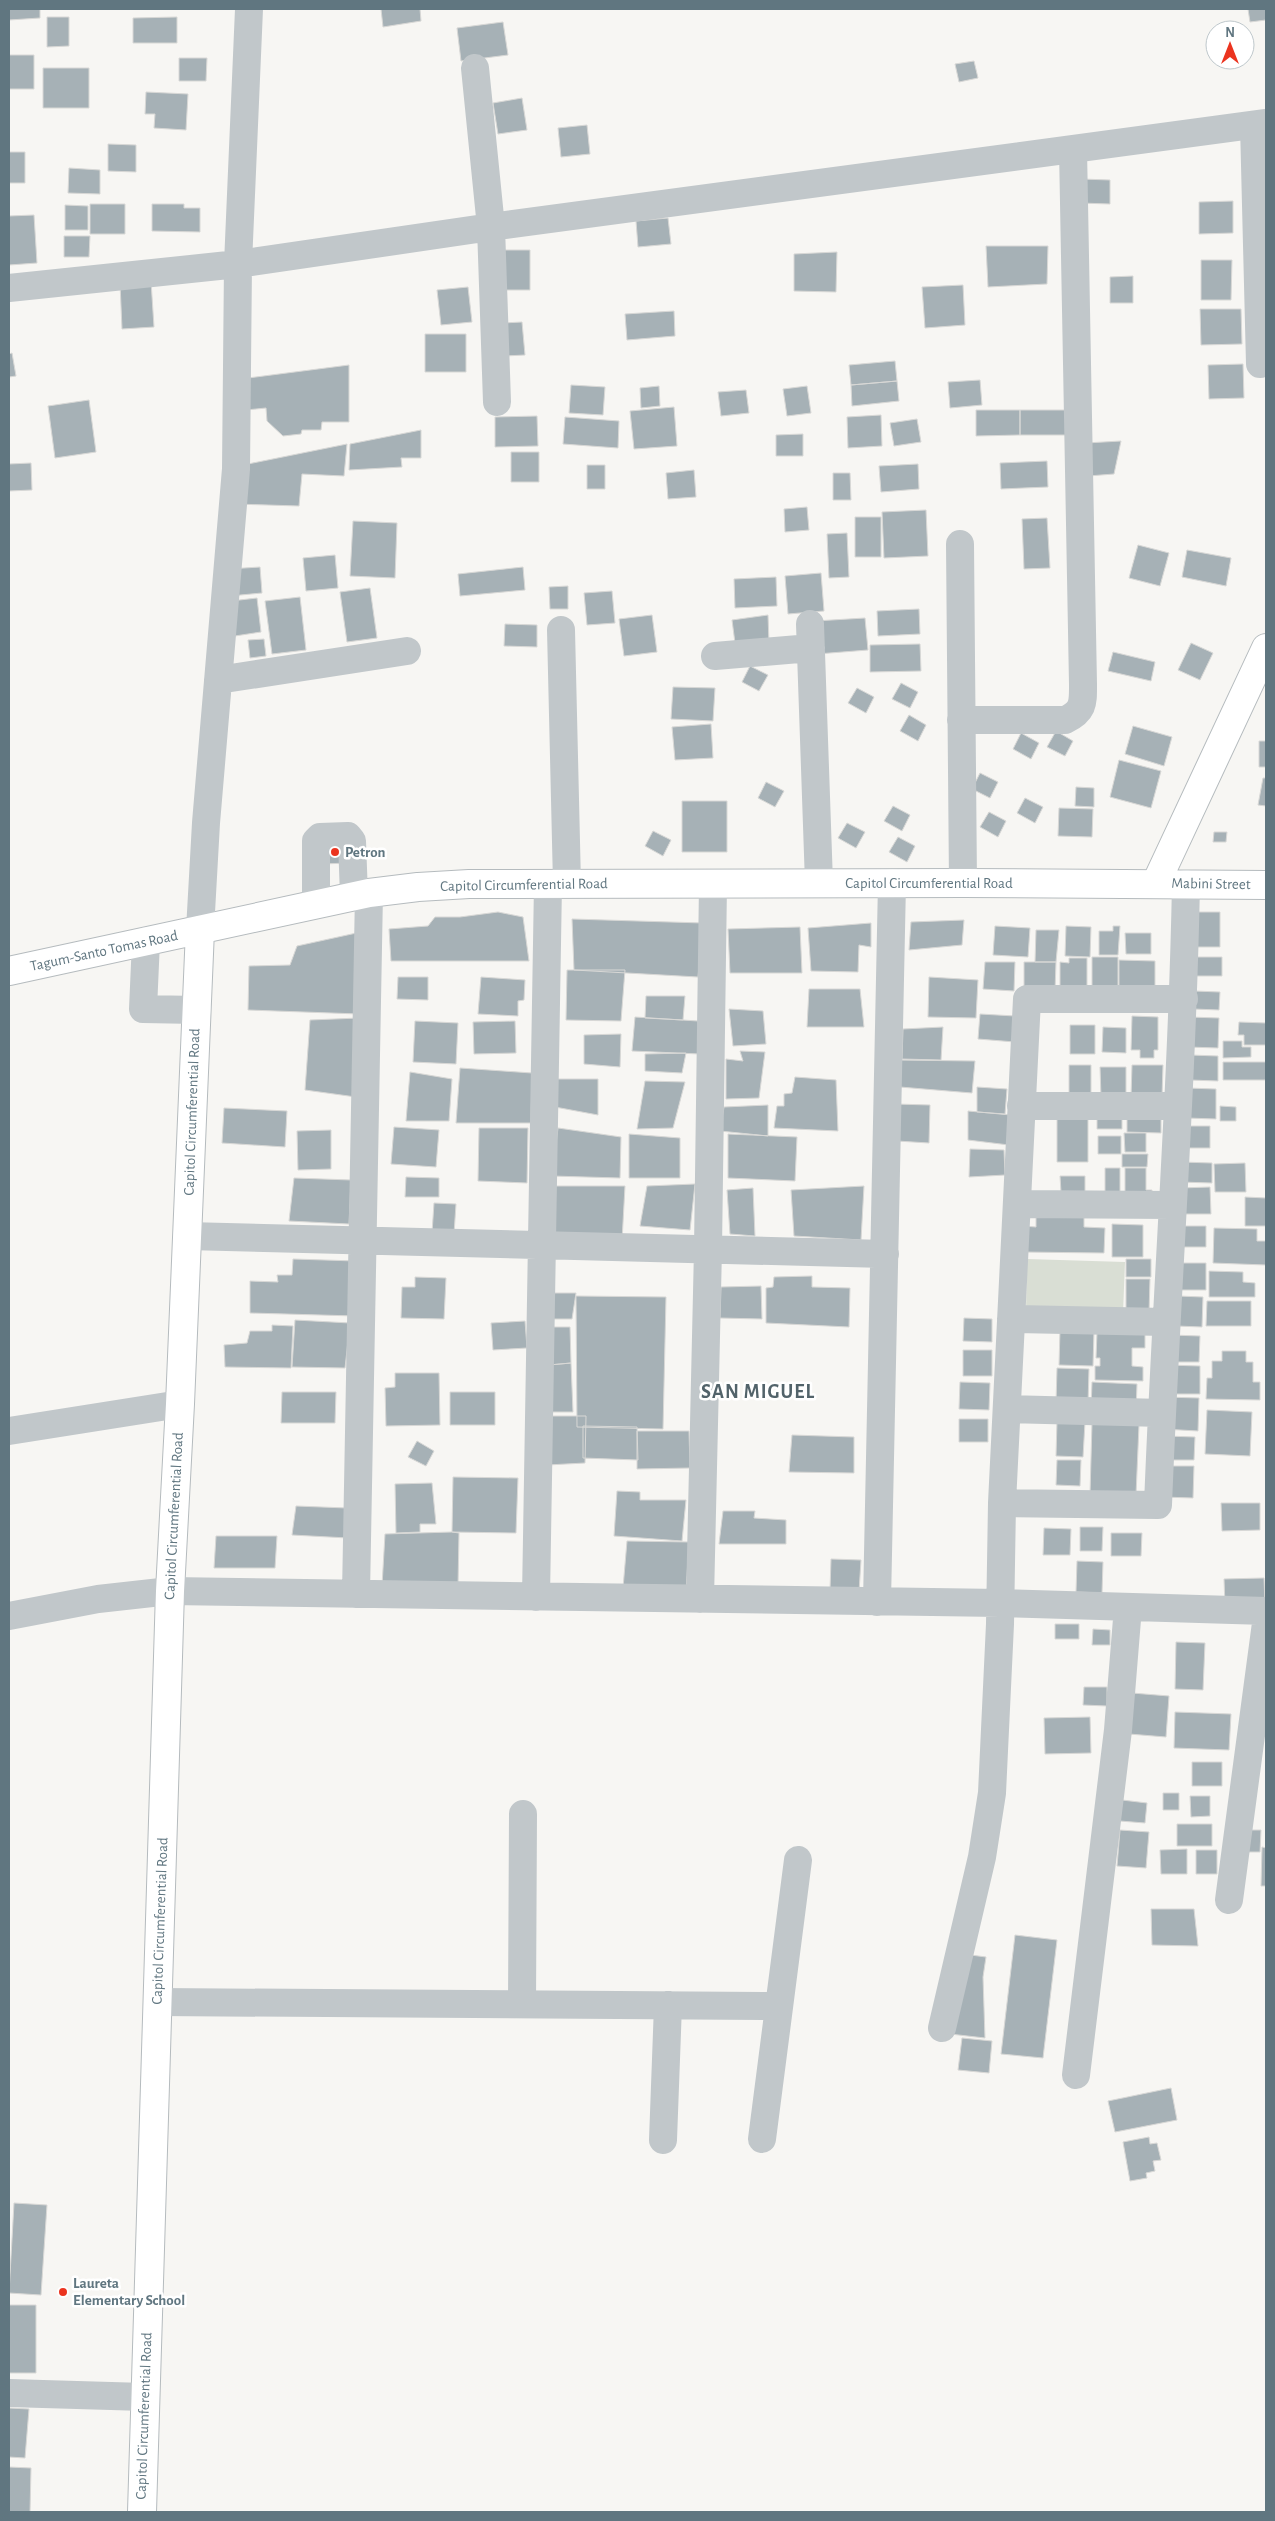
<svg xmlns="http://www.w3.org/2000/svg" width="1275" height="2521" viewBox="0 0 1275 2521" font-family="'Alegreya Sans',sans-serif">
<rect width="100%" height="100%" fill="#f7f6f3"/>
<!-- green -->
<path fill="#d9ded4" d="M1027,1259L1125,1262L1123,1313L1026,1310Z"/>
<!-- building -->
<path fill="#a6b1b6" stroke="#d8d8d6" d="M9,9H40V18L9,20Z
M381,9H420L421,21L383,27Z
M1248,9H1266V20L1250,22Z
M47,17H69V46L47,47Z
M177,17V43H133V18Z
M503,22L508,55L461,61L457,28Z
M9,55H34V89H9Z
M179,58H207L206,81H179Z
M974,61L978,78L959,82L955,64Z
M43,68H89V108H43Z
M146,92L188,94L186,130L154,128L155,114H145Z
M522,98L527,130L498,134L493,103Z
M587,125L590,154L561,157L558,128Z
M108,144L136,145V172L108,171Z
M9,152H25V183H9Z
M69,168L100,170V194L68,193Z
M1081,179L1110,180V204L1080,203Z
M1233,201V233L1199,234V202Z
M90,204H125V234H90Z
M152,204H184V208H200V232L152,231Z
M65,205L88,206V230H65Z
M34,215L37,263L9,265V216Z
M668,218L671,244L638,247L636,221Z
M64,236H90L89,257H64Z
M986,246H1048L1047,284L988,287Z
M498,250H530V290H498Z
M837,252L836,292L794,291V254Z
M1201,260H1232L1231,300H1201Z
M1133,276V303H1110V277Z
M151,281L154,327L122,329L120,283Z
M963,285L965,325L925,328L922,287Z
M468,287L472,322L441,325L437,290Z
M1200,309H1241L1242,344L1201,345Z
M674,311L675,336L627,340L625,314Z
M522,322L525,355L505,356L503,323Z
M425,334H466V372H425Z
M12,353L16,376L9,377V354Z
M895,361L897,381L851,385L849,365Z
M1243,364L1244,398L1209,399L1208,365Z
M349,365V422H322L321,430H302L301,434L283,436L267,421L266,408L246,410L248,378Z
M980,380L982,405L950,408L948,382Z
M897,381L899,401L852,406L851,385Z
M571,385L605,387L603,415L569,413Z
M659,386L660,406L641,408L640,388Z
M807,386L811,413L787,416L783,389Z
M746,390L749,413L721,416L718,392Z
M89,400L96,452L55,458L48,406Z
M674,407L677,446L634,449L630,411Z
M976,410H1020V435L976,436Z
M1020,410H1071V435H1020Z
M881,415L882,446L848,448L847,417Z
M537,416L538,446L495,447V417Z
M565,417L619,421L618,448L563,444Z
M917,419L921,442L894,446L890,423Z
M421,430V458H401L402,467L349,470L350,444Z
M803,434V456H776V435Z
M1121,441L1114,474L1088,476L1086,443Z
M347,444L344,476L302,474L299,506L235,504L238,466Z
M511,452H539V482H511Z
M1047,461L1048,487L1001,489L1000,463Z
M31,463L32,490L9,491V464Z
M918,464L919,489L881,492L879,466Z
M587,465H605V489H587Z
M694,470L696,497L668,499L666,473Z
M833,473H850L851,500H833Z
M807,507L809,530L785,532L784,509Z
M926,510L928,556L884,558L882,512Z
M855,517H881V557H855Z
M1047,518L1050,568L1024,569L1022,519Z
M353,521L397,523L395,578L350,576Z
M847,533L849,577L829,578L827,534Z
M1138,545L1169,553L1160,586L1129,578Z
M1187,550L1231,558L1226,586L1182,577Z
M335,555L338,588L306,591L303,558Z
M260,567L262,593L230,596L228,569Z
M523,567L525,590L460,596L458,574Z
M821,573L824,611L788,614L785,576Z
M776,577L777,606L735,608L734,579Z
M568,586V609H550L549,587Z
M370,588L377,638L347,642L340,592Z
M612,591L615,623L587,625L584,593Z
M300,597L306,650L272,654L265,601Z
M257,598L261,632L235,636L231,601Z
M919,609L920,634L878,636L877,611Z
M652,615L657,652L624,656L619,619Z
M768,615L769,643H735L732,620Z
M865,618L868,650L817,654L815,621Z
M505,624L537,625V647L504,646Z
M264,639L266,656L250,658L248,640Z
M1191,643L1213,653L1200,680L1178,670Z
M920,644L921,671L870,672V645Z
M1113,652L1155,662L1151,681L1108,671Z
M750,666L768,675L759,691L742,682Z
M901,683L918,692L910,708L892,699Z
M673,687L715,688L713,721L671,719Z
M857,688L874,697L866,713L848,703Z
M909,715L926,725L918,741L900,731Z
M711,724L713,758L675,760L672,727Z
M1133,726L1172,737L1164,766L1125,754Z
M1056,731L1073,741L1065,756L1047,747Z
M1021,733L1039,743L1031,759L1013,749Z
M1259,741H1266V767H1259Z
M1119,760L1161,771L1151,808L1110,797Z
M980,773L998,782L990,798L972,789Z
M1263,778H1266V806L1258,805Z
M766,782L784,791L775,807L758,798Z
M1076,787L1094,788V807L1075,806Z
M1025,798L1043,807L1035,823L1017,813Z
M682,801H727V852H682Z
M893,806L910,815L902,831L884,821Z
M1059,808L1093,809L1092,837L1058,836Z
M989,812L1006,821L998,837L980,827Z
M847,823L865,832L856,848L838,838Z
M653,831L671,840L663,856L645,846Z
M1214,832H1227L1226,842H1213Z
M898,837L915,846L907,862L889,852Z
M347,840L348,863L322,864L321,841Z
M498,912L523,917L529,961H391L389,929L428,926L435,917H460Z
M1195,912H1220V947H1195Z
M572,919L703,923L698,977L574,970Z
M964,920L962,945L909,950L911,922Z
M871,923V947L859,945L858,972L811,971L808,928Z
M995,926L1030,928L1028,957L993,955Z
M1066,926L1091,927L1090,957L1065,956Z
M1113,926H1120L1118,955H1099V931H1113Z
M800,927L802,973H730L728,929Z
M1036,930H1059L1056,962H1035Z
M361,932L359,1014L248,1010L249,966L290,965L297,946Z
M1125,933H1151V954H1126Z
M1092,957H1118V993H1092Z
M1193,957H1222V976H1193Z
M1069,958H1087V993H1060V962L1069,963Z
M1119,960L1155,961V996H1119Z
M985,962H1015L1014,991L983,989Z
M1024,962H1056L1055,991L1024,992Z
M567,970H625L621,1021L566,1020Z
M398,977H428V1000L397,999Z
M481,977L525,980L524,1000L518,1001V1016L478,1014Z
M929,977L978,980L976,1018L928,1017Z
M809,989H860L864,1027H807Z
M1194,991L1220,992L1219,1010L1194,1009Z
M646,996H685L683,1020L645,1018Z
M729,1009L763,1011L766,1044L733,1046Z
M980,1014L1015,1016V1042L978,1039Z
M1132,1016L1158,1017V1050H1154V1058H1140V1050H1131Z
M635,1017L698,1021L700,1054L632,1051Z
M1189,1017L1219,1018L1218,1048L1188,1047Z
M359,1018L356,1097L305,1090L310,1020Z
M415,1021L458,1023L456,1064L413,1062Z
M515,1021L516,1053L474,1054L473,1022Z
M1239,1022L1266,1023V1045H1244V1035H1238Z
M1070,1025H1095V1054H1070Z
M943,1027L941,1060L902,1059L903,1029Z
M1103,1027L1126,1028V1053L1102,1052Z
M621,1034L620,1067L584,1064V1035Z
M1223,1041H1242V1047H1251V1057L1223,1058Z
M740,1051L765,1052L759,1098L726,1099V1059L743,1061Z
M686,1053L682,1073L645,1071V1054Z
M1190,1055L1218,1056V1081L1190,1080Z
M897,1060L975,1061L972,1093L900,1087Z
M1223,1062H1266V1080H1223Z
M1069,1065H1091V1095H1069Z
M1132,1065H1163L1162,1097H1131Z
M1100,1067H1126V1097H1101Z
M460,1068L532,1073L531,1123H456Z
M410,1072L452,1079L449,1121H406Z
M795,1077L836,1080L838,1131L774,1128L777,1106H784V1094L792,1093Z
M557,1079H598V1115L555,1107Z
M645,1081L685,1082L673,1128L637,1129Z
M977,1087L1007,1089L1005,1114L977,1112Z
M1187,1088L1216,1089V1119L1187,1118Z
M895,1104L930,1105L929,1143L897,1141Z
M768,1105V1136L720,1131L724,1107Z
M1220,1106L1236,1107V1121H1220Z
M224,1108L287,1111L285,1147L222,1143Z
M968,1111L1011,1115L1009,1145L968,1140Z
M1097,1117H1122V1129H1097Z
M1127,1118H1161V1133L1127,1132Z
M1057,1119H1088V1162H1057Z
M1181,1126H1210V1148H1181Z
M394,1127L439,1130L436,1167L391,1164Z
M479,1128H528L527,1183L478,1181Z
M558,1128L621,1137L620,1178L552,1176Z
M331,1130V1169L298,1170L297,1131Z
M1124,1133H1146V1152H1125Z
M629,1134L680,1138V1178H629Z
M728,1134L797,1137L795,1181L728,1178Z
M1098,1136H1121V1154H1098Z
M970,1149L1004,1150L1005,1175L969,1177Z
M1122,1154H1148L1147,1167H1122Z
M1181,1162L1212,1163V1183L1180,1182Z
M1245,1163L1246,1192H1215L1214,1164Z
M1105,1168H1120V1195H1105Z
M1125,1168H1146V1190H1152V1204H1125Z
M1060,1176H1085V1192H1061Z
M406,1177L439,1178V1197H405Z
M294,1178L351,1180L349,1224L289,1221Z
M695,1184L690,1230L640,1226L647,1186Z
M549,1186H625L622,1241L549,1237Z
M864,1186L861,1240L794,1236L791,1190Z
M1210,1187L1211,1214H1180V1188Z
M753,1188L755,1236L730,1234L727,1190Z
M1245,1197L1266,1198V1226H1245Z
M434,1203L456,1204L454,1234L432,1233Z
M1036,1214L1084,1216V1227L1105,1228L1104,1253L1023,1252V1226L1036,1227Z
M1112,1224L1143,1225V1257H1112Z
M1180,1226H1206V1247H1180Z
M1214,1228L1257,1229V1241H1266V1265L1213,1263Z
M293,1259L356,1261L355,1316L250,1313V1281L278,1282L277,1275H292Z
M1126,1259H1151V1277H1126Z
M1173,1263H1206V1290H1173Z
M1209,1271L1243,1272V1282L1255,1283V1297H1209Z
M812,1276V1287L850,1288L849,1327L766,1323V1288L773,1287L774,1277Z
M415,1277L446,1278L444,1319L401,1318L402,1287H415Z
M1126,1279H1150L1149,1313H1126Z
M761,1286L762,1319L720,1318L721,1287Z
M552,1293H576L572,1319H552Z
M576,1296L666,1297L663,1429L577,1427Z
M1178,1296L1203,1297L1202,1327L1177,1326Z
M1207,1301H1251V1326H1206Z
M964,1318L992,1319V1342L963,1341Z
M295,1320L350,1323L345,1368L292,1367Z
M525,1321L527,1348L493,1350L491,1323Z
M272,1325L293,1326L291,1368L225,1367L224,1345L247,1343L250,1331H272Z
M550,1327H570L571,1363L549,1365Z
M1060,1330L1094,1331L1093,1366L1059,1365Z
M1097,1332L1145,1333V1348H1132V1366L1143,1367V1381L1095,1380V1366H1100V1358H1096Z
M1171,1335L1200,1336L1199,1362H1171Z
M963,1350H992V1376H963Z
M1222,1351H1246V1362H1253V1382H1260V1400L1206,1399L1207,1378H1212V1361H1222Z
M571,1363L573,1412H548L549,1365Z
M1166,1365L1200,1366V1394H1165Z
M1057,1368L1089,1369L1088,1404L1056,1403Z
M395,1373H439L440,1425L386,1426L385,1388L395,1387Z
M960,1382L990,1383L989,1410L959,1409Z
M1092,1382L1137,1384L1136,1412L1091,1410Z
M282,1392H336L335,1423H281Z
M450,1392H495V1425H450Z
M1164,1397L1199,1398L1198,1431L1163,1429Z
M1207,1410L1252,1412L1250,1456L1205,1454Z
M551,1416H586L585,1463L547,1465Z
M959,1419H988V1442H959Z
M1057,1421L1085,1422L1083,1457L1056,1456Z
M1092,1423L1139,1425L1136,1495L1090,1494Z
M583,1426L637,1427L638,1460L583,1458Z
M637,1431H689L690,1468L637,1469Z
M792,1435L854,1437V1473L789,1472Z
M1166,1436L1195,1437L1194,1460H1165Z
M417,1441L434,1451L426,1466L408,1457Z
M1057,1460H1081L1080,1486L1056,1485Z
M1164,1466H1194L1193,1498L1163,1497Z
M453,1477L518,1478L516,1533L452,1532Z
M432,1483L436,1524H420V1532L396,1533L395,1484Z
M617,1491L640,1492V1500H686L682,1541L614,1536Z
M1221,1503H1260V1530L1222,1531Z
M296,1506L347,1508L348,1538L292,1535Z
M723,1511H755L754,1518L786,1520V1544H719Z
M1080,1527H1103L1102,1551H1080Z
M1044,1528L1071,1529L1070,1555H1043Z
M452,1532L459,1533L458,1586H382L385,1534Z
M1111,1533H1142L1141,1556H1111Z
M216,1536H277L275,1568H214Z
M627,1541L689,1542L686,1592L623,1588Z
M831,1559L861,1560L859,1592L830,1590Z
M1077,1561L1103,1562L1102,1593L1076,1592Z
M1264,1578L1265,1605L1225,1606L1224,1579Z
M1055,1624H1079V1639H1055Z
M1093,1629L1110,1630V1645H1092Z
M1176,1642L1205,1643L1203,1690L1175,1689Z
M1084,1687H1107V1706L1083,1705Z
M1132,1693L1169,1696L1166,1737L1129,1734Z
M1175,1712L1231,1714L1229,1750L1174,1748Z
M1090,1717L1091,1753L1045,1754L1044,1718Z
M1192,1762H1222V1786H1192Z
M1163,1793H1179V1810H1163Z
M1190,1796H1210V1816L1191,1817Z
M1122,1800L1147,1803L1145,1823L1120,1821Z
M1177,1824H1212V1846H1177Z
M1120,1830L1149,1832L1146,1868L1117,1866Z
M1246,1830H1261L1260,1852H1245Z
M1262,1847L1266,1848V1886H1261Z
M1187,1849V1874H1161L1160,1850Z
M1196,1850H1217V1874H1196Z
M1151,1909H1194L1198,1946L1152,1945Z
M1015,1935L1057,1940L1043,2058L1001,2054Z
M963,1954L986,1957L983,1977L985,2038L950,2034Z
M962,2038L992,2041L989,2073L958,2070Z
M1171,2088L1177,2120L1115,2132L1108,2101Z
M1149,2137L1150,2144L1157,2143L1161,2160L1153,2161L1155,2171L1146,2173L1147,2178L1130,2181L1123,2142Z
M14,2203L47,2205L41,2295L9,2293Z
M9,2305H36V2373H9Z
M9,2408L29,2409L25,2458L9,2457Z
M9,2467L31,2468L30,2512H9Z"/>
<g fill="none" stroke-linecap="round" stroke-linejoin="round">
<defs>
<path id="major" d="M1156,883L1266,648
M9,971L369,893L418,887L469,884L963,883L1266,885
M142,2512L170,1591L180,1404L200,930"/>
</defs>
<!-- major casing -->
<use href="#major" stroke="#b5bbbe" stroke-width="30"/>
<!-- minor -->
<path stroke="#c1c7ca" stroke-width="28" d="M475,68L491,227L497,402
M1254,125L1260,364
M9,288L238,264L491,227L1266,123
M960,544L963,883
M810,624L819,883
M561,630L567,884
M715,656L811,648
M218,680L407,651
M961,720H1065C1084,711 1083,703 1083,684L1073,149
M316,904V841L320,837L348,836L352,841L354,896
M200,930L206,823L236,469L238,264L249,9
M146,941L143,1009L197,1010
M1021,1106H1178
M1017,1204L1172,1205
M187,1236L885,1254
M1011,1319L1165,1322
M1007,1409L1162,1413
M9,1431L180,1404
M1002,1503L1158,1505C1166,1298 1182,1091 1186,884
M356,1594L369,893
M536,1597L548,884
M700,1599L708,1249L713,884
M877,1602L892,883
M9,1616L98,1599L170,1591L1000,1603L1266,1611
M1229,1900L1266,1623
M158,2002L778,2006
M522,2004L523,1814
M942,2028L982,1857L992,1793L1000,1624L1002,1503L1027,999H1184
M1076,2075L1118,1730L1128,1607
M762,2139L798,1860
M663,2140L668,2005
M9,2393L145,2397"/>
<!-- major -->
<use href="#major" stroke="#fff" stroke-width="28"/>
</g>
<!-- markers -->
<g fill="#eb341f" stroke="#fff" stroke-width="2">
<circle cx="335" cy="852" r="5"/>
<circle cx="63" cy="2292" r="5"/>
</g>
<g text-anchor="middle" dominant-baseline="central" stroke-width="5" stroke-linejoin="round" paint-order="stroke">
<!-- poi labels -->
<g font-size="15" font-weight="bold" fill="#607680" stroke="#fff" text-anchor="start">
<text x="345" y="852">Petron</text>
<text x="73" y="2283">Laureta<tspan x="73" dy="17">Elementary School</tspan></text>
</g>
<!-- street labels -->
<g font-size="15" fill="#607680" stroke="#fff">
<text x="929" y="883">Capitol Circumferential Road</text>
<text transform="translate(1211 884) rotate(1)">Mabini Street</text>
<text transform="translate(524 885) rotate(-1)">Capitol Circumferential Road</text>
<text transform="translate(104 951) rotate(-12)">Tagum-Santo Tomas Road</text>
<text transform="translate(192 1112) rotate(-88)">Capitol Circumferential Road</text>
<text transform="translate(174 1516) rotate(-87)">Capitol Circumferential Road</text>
<text transform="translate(160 1921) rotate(-88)">Capitol Circumferential Road</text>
<text transform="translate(144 2416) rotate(-88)">Capitol Circumferential Road</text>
</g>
<!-- district labels -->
<g font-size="20" font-weight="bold" letter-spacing="1" fill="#52636a" stroke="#fff">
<text x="758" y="1392">SAN MIGUEL</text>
</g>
</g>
<!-- border -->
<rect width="1275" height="2521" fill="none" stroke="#607680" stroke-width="20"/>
<!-- north arrow -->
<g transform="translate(1230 45)"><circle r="24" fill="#ffffff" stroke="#bfc8cc"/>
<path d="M0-4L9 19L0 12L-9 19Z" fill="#eb341f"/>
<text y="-8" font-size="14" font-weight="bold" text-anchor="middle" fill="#607680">N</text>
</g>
</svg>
